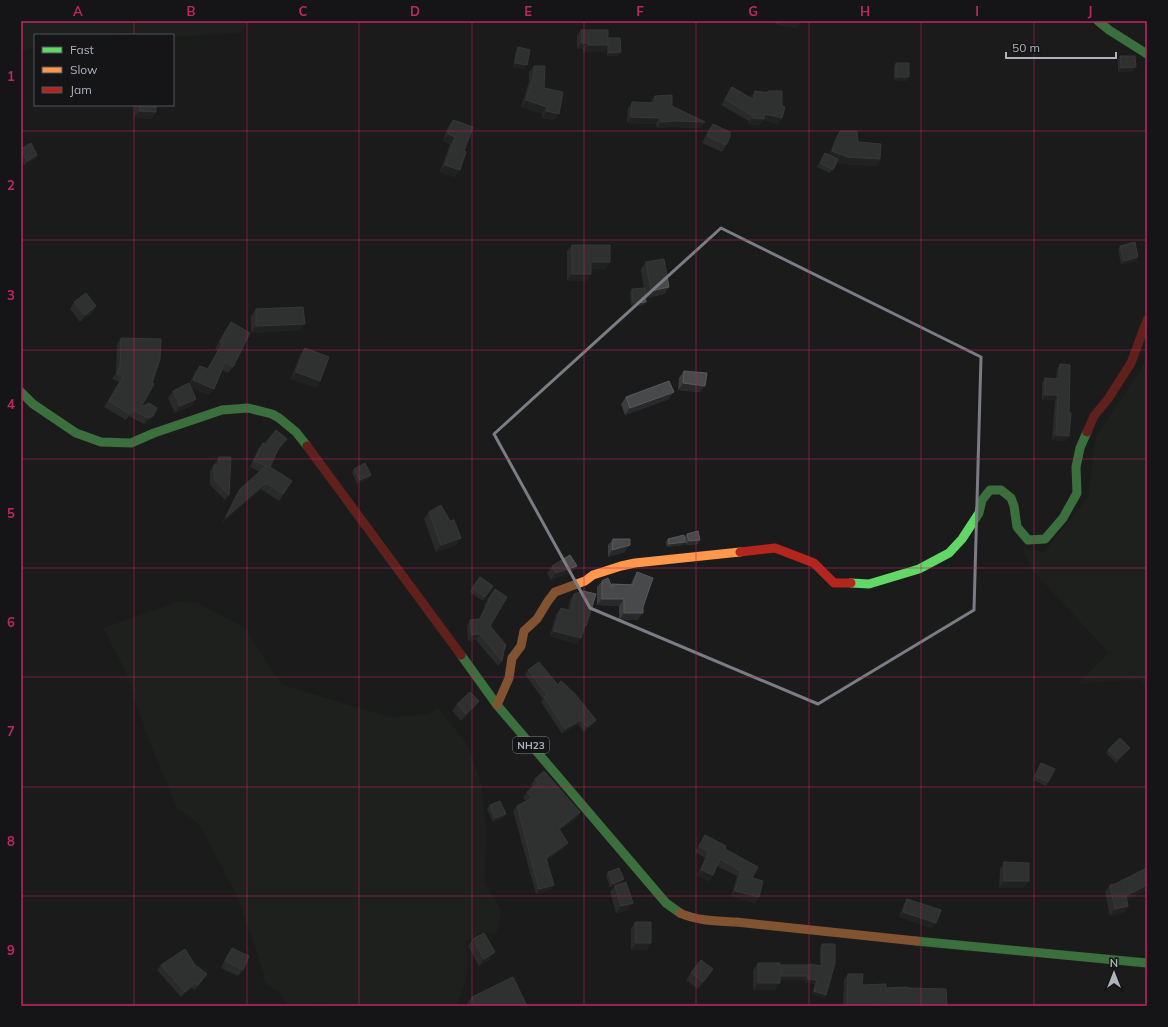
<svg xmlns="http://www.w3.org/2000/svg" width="1168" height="1027" viewBox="0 0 1168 1027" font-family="Mulish,sans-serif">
<rect width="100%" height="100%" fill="#1b1b1c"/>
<!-- green -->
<path fill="#1f2620" d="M21,21H246L242,33L173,37V35H154L125,32L94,35H35V46L21,53Z
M1147,356V689L1138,679L1077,684L1109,653L1047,586L1032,570L1022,548L1044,552L1088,497L1096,436L1142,368Z
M180,601L197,603L246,628L267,664L283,685L389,717L429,714L438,708L467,744L481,782L486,826L485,884L501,910L497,934L481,933L466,941L468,964L465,982L457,1006H335L319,1003L314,1006H288L279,992L266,984L256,949L236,894L199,824L176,807L148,738L126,672L103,628Z"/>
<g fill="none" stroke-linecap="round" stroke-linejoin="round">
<!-- fast -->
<path stroke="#63d668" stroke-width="9" d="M1098,21L1109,30L1147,54
M21,392L33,404L76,433L101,442L131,443L154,433L222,410L248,408L272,414L279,418L296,432L307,446
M851,583L869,584L919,569L949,553L962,539L979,513L982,500L990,490H1001L1011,498L1014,506L1017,527L1028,540L1045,539L1063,518L1077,493L1076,467L1080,448L1087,432
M461,655L497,705L666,903L680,913
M916,941L1147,963"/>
<!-- slow -->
<path stroke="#ff974d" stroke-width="9" d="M497,705L509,678L512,658L521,646L524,631L537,619L548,601L555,592L585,581L593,575L621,566L635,563L740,552
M680,913C697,921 717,921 736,922L916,941"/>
<!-- jam -->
<path stroke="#b3261e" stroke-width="9" d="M1087,432L1094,416L1108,399L1131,363L1147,320
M307,446L461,655
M740,552L775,548L814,563L834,583H851"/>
</g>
<!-- wall -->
<path fill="#3c3c3e" d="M772,21H801V22L797,28L779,25Z
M581,30L608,39L618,56H607V48L604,52H583V49H577V36Z
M518,47L524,69L513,67L516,51Z
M1120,56L1133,71L1118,72V60Z
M896,63L906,81L894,80V66Z
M534,66L544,88L554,120L542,118V114L521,107L529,82V72Z
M732,87L751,98V97L755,91L767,92L768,91L778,124L763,120L760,125L748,124L749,121L721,105Z
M655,96L672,106L701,128L672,127L657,128L656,124L627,123L628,108L632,102L651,103V101Z
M135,105H156V112L151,119L134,117Z
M453,120L464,151L455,177L440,172L450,144L443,141L448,127Z
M713,124L726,145L722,152L702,143L708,131Z
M840,131L858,142L880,159L876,166L842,164L837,162L830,173L817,167L825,153L829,155L836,137Z
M21,149L35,159L24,165L21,159Z
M572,245L610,262L605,269H591V274L586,281H567V251Z
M1120,246L1136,261L1121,264L1118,249Z
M646,262L669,287L664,294L646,298L645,294L643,305L631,306L630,293L632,289H644L641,269Z
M74,302L96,306L92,313L80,322L70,309Z
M256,309L300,330L251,333V316Z
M231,322L233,367L228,373L222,370L214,389L209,395L191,388L196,399L191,406L175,413L168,398L173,391L189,385L195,372L200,366L207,369L218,350L215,349L226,329Z
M121,338L141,407L153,416L149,421L144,424L129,416L126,420L104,407L119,382L112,379L116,373L117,344Z
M305,348L320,381L316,388L291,379L300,355Z
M1060,364L1069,413V436L1065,441L1052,440L1055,400H1042V383L1045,378L1056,379L1057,369Z
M684,371L700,392L678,390L679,378Z
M626,397L669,399L625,415L621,404Z
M287,439L278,451L270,467L292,481L279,501L261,489L222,523L236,495L240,489L260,472L250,467L258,449L263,443L265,444Z
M219,457L229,495L225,500L210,485V471L214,465H215V463Z
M354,469L371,475L368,479L357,484L352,472Z
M429,512L450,521L461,538L456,545L436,552L424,519Z
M687,534L700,540L698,544L686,545L685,542L683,545L667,547L666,542L668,539L684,538Z
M613,539L625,552L608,557V545Z
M552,566L572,572L551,580L547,573Z
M637,572L638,620H619V606L597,605V587L602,581L611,585L612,584H631L633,579Z
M480,577L493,586L483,601L470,592Z
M495,589L490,626L504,651L502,661L498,666L476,640L468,641L467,626L470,620L479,619L485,606L484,605Z
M574,594L584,629L577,644L550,636L556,614L561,608L568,610L570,600Z
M528,670L558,685L596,720L593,724L584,732L578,724L562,734L541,702L543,699L525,675Z
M479,701L474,708L461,721L452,711L457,704Z
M1130,748L1127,751L1116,763L1106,753L1108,750Z
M1041,763L1048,782L1046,786L1033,780L1039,766Z
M535,779L580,812L577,818L560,830L564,848L547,860L550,890L536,894L513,811L517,806L526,801L523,798L527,792L533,787L531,785Z
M490,805L503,818L493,822L487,809Z
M705,835L725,849L752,878L755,903L731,896L737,876L717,866L709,881L697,876L705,858L695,852Z
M1004,862L1024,888H999L1000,869Z
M608,872L621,883L615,886L628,910L616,913L610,892L615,886L610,887L606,875Z
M1110,885L1147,890L1127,900L1128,906L1123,913L1110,916L1105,892Z
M907,899L932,928L899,917L904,904Z
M635,922L651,943L647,950H631V929Z
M473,939L490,959L479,966L468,946Z
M822,944L826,995L824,998L812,994L815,984L805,982V980H780L775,990H753V970L758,963L780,967L781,965H809L810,964L820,966V948Z
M232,948L243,970L238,976L221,968L227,955Z
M161,965L203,979L195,990L191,988L181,997L157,970Z
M691,973L708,976L698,989L686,980Z
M848,974L862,985L886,988H907L947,1006H843L844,980Z
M472,997L527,1006H469L467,1003Z"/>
<!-- shaded-wall -->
<path fill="#29292a" d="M782,21H793L801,22L797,28L779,25Z
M582,43H588L583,49H577Z
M588,45H608L604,52H583Z
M621,52L618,56H607L609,53Z
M515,63L527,65L524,69L513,67Z
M1136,67L1133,71L1118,72L1121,68Z
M896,77H909L906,81L894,80Z
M526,100L547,107L542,114L521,107Z
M139,111L156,112L151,119L134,117Z
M546,111L559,114L554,120L542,118Z
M765,114L782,118L778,124L763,120L760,125L748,124L752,118Z
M631,117L660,118L656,124L627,123Z
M676,121L705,122L701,128L672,127L657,128L661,122Z
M448,134L455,137L450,144L443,141Z
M832,151L880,159L876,166L842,164L827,158Z
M37,155L35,159L24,165L27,161Z
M445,165L460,170L455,177L440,172Z
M1138,257L1136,261L1121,264L1124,261Z
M591,262H610L605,269H586Z
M572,274H591L586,281H567Z
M669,287L664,294L646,298L651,291Z
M646,302L643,305L631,306L633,303Z
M96,306L92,313L80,322L85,315Z
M305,324L300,330L251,333L256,326Z
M296,372L320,381L316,388L291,379Z
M193,380L214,389L209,395L188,387Z
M683,383L705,386L700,392L678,390Z
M674,392L669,399L625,415L630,408Z
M1045,395H1058L1055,400H1042Z
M196,399L191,406L175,413L180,406Z
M153,416L149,421L144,424L148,418Z
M1056,435L1069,436L1065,441L1052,440Z
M371,475L368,479L357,484L360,480Z
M266,483L261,489L222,523L226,517Z
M461,538L456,545L436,552L441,545Z
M700,540L698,544L686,545L689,541Z
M685,542L683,545L667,547L669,544Z
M630,545L625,552L608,557L612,550Z
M577,566L572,572L551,580L556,573Z
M602,599H624L619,606L597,605Z
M624,613H643L638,620H619Z
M554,631L581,638L577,644L550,636Z
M480,634L476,640L468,641L472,635Z
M479,701L474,708L461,721L466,714Z
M581,720L578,724L562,734L565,729Z
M596,720L593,724L584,732L587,727Z
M1130,748L1127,751L1116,763L1118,759Z
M580,812L577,818L555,834L559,829Z
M506,814L503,818L493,822L495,818Z
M568,843L564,848L542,863L546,858Z
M701,870L713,875L709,881L697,876Z
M624,879L621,883L610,887L613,884Z
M1004,881H1029L1024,888H999Z
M554,885L550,890L536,894L539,889Z
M1147,885V890L1121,903L1126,896Z
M735,891L759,897L755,903L731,896Z
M633,903L628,910L616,913L621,906Z
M1128,906L1123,913L1110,916L1115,909Z
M903,912L936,923L932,928L899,917Z
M636,943H651L647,950H631Z
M495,952L490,959L479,966L484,959Z
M781,976H808L805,980H778Z
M807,979L817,980L815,984L805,982Z
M195,983L191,988L181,997L185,992Z
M758,983H780L775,990H753Z
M814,991L826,995L824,998L812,994Z
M888,1004L887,1006H864L865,1005Z"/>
<!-- building -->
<path fill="#48494b" stroke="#58595d" d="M793,21H801V22Z
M581,30H608V45H588V43H582Z
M609,38H620L621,52L609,53Z
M518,47L530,50L527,65L515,63Z
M1120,56H1135L1136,67L1121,68Z
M896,63H909V77H896Z
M534,66H545L544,88L563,92L559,114L546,111L547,107L526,100L534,75Z
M732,87L754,100L755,91L768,93V91H782V106L785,107L782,118L765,114L764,119L752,118L753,116L725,99Z
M672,95V106L705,122L676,121L661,122L660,118L631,117L632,102L655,103V96Z
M140,105H156V112L139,111Z
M453,120L473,127L464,151L466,152L460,170L445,165L455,137L448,134Z
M713,124L730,132V137L726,145L707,136Z
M840,131H857L858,142L881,144L880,159L847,157L832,151Z
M31,143L37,155L27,161L21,151V149Z
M825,153L838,159L833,170L820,163Z
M1135,242L1138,257L1124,261L1120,246Z
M572,245H610V262H591V274H572Z
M664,259L669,287L651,291L646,262Z
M645,288L646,302L633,303L632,289Z
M86,293L96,306L85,315L74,302Z
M303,307L305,324L256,326V309Z
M231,322L250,333L233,367L225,362L214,389L193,380L200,366L208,369L223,343L220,342Z
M121,338L161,339L160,359L152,383L154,384L141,407L149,403L157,408L153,416L148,418L133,410L130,414L109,401L123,377L117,373L120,367Z
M305,348L329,357L320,381L296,372Z
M1060,364L1070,365L1069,413H1071L1069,436L1056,435L1058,395H1045V378L1059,379Z
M684,371L707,373L705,386L683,383Z
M669,381L674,392L630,408L626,397Z
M189,383L196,399L180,406L173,391Z
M276,430L287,439L278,449L270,467L292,481L283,494L266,483L226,517L240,489L266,466L254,461L263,443L265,444Z
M219,457H231L229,495L214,479V465H219Z
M365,463L371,475L360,480L354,469Z
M441,505L450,521L454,520L461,538L441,545L429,512Z
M698,531L700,540L689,541L687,534Z
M684,535L685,542L669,544L668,539Z
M613,539H630V545L612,550Z
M570,555L577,566L556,573L552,566Z
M637,572L653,578L643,607V613H624V599H602V581L608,578L612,587V584L633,585Z
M480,577L493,586L485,597L472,588Z
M495,589L507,597L490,626L506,645L504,651L502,661L480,634L472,635L470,620L480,619L489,601L488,600Z
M583,591L596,594L586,626L585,625L581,638L554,631L561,608L571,611L574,594Z
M539,662L558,685L561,681L575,694L596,720L587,727L581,720L565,729L544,697L547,695L528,670Z
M470,692L479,701L466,714L457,704Z
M1120,738L1130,748L1118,759L1108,750Z
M1041,763L1055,769L1048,782L1035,776Z
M544,771L580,812L559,829L568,843L546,858L554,885L539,889L517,806L532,798L527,792L538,783L535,779Z
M500,801L506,814L495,818L490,805Z
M705,835L726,846L725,849L758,867L752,878L763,881L759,897L735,891L741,871L720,859L713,875L701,870L709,852L699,846Z
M1004,862L1029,863V881H1004Z
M619,868L624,879L613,884L608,872Z
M1147,868V885L1126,896L1128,906L1115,909L1110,885L1115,884Z
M626,882L633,903L621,906L615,886Z
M907,899L941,910L936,923L903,912Z
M635,922H651V943H636Z
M484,933L495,952L484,959L473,939Z
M822,944H835V963L826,995L814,991L817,980L807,979L808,976H781V965H810V964L822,966Z
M232,948L249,956L243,970L225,961Z
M185,949L195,965L207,974L198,985L195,983L185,992L161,965Z
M701,960L713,969L703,982L691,973Z
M758,963H780V983H758Z
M848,974H863L862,985L886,984V988L907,987V988L946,989L947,1006H888V1004L865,1005V1006H847Z
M513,977L527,1006H476L472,997Z"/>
<!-- marked area -->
<path d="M0 0H1168V1027H0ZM721,228L981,357L974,610L818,704L590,608L494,434Z" fill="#1b1b1c" fill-opacity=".55" fill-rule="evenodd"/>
<path fill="none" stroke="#7a7d84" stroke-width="3" stroke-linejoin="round" d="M721,228L981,357L974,610L818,704L590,608L494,434Z"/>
<!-- grid -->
<path fill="none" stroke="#c02765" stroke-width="1" stroke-opacity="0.55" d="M134,21V35M247,21V1006M359,21V1006M472,21V1006M584,21V1006M696,21V1006M809,21V1006M921,21V1006M1034,21V1006M134,105V1006M21,131H1147M21,240H1147M21,350H1147M21,459H1147M21,568H1147M21,677H1147M21,787H1147M21,896H1147"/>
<g text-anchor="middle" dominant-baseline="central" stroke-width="3.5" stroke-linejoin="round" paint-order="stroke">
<!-- shield labels -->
<rect fill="#151518" stroke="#7f838b" stroke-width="1" x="513" y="737" width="36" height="16" rx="3"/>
<g font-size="10" font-weight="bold" fill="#adb2bc">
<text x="531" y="745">NH23</text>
</g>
</g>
<!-- border -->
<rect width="1168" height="1027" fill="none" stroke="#151518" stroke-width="44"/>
<!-- legend -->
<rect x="34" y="34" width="140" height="72" fill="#151518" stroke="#52545a"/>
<rect x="42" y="47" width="20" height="6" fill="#63d668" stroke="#52545a"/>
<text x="70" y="54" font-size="12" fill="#adb2bc">Fast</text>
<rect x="42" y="67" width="20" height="6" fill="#ff974d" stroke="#52545a"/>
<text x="70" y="74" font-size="12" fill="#adb2bc">Slow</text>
<rect x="42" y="87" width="20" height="6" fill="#b3261e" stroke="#52545a"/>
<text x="70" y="94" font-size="12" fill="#adb2bc">Jam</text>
<!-- north arrow -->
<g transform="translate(1114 973)" stroke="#151518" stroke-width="3" paint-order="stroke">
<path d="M0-3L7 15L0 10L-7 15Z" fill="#adb2bc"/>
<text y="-6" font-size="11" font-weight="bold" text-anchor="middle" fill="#adb2bc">N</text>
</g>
<!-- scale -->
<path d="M1006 52v6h110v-6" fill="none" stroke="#adb2bc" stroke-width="2"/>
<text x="1012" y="52" font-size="12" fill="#adb2bc" stroke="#151518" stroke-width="3" paint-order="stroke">50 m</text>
<rect x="22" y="22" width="1124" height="983" fill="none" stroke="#c02765" stroke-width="1.5"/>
<g font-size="13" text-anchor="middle" font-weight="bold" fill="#c02765">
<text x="78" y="16">A</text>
<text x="191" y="16">B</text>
<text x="303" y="16">C</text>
<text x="415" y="16">D</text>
<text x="528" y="16">E</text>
<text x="640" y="16">F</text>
<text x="753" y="16">G</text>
<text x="865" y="16">H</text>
<text x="977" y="16">I</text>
<text x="1090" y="16">J</text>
<text x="11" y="81">1</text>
<text x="11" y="190">2</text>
<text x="11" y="300">3</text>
<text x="11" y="409">4</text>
<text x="11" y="518">5</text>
<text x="11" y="627">6</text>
<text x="11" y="736">7</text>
<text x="11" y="846">8</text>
<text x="11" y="955">9</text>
</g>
</svg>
